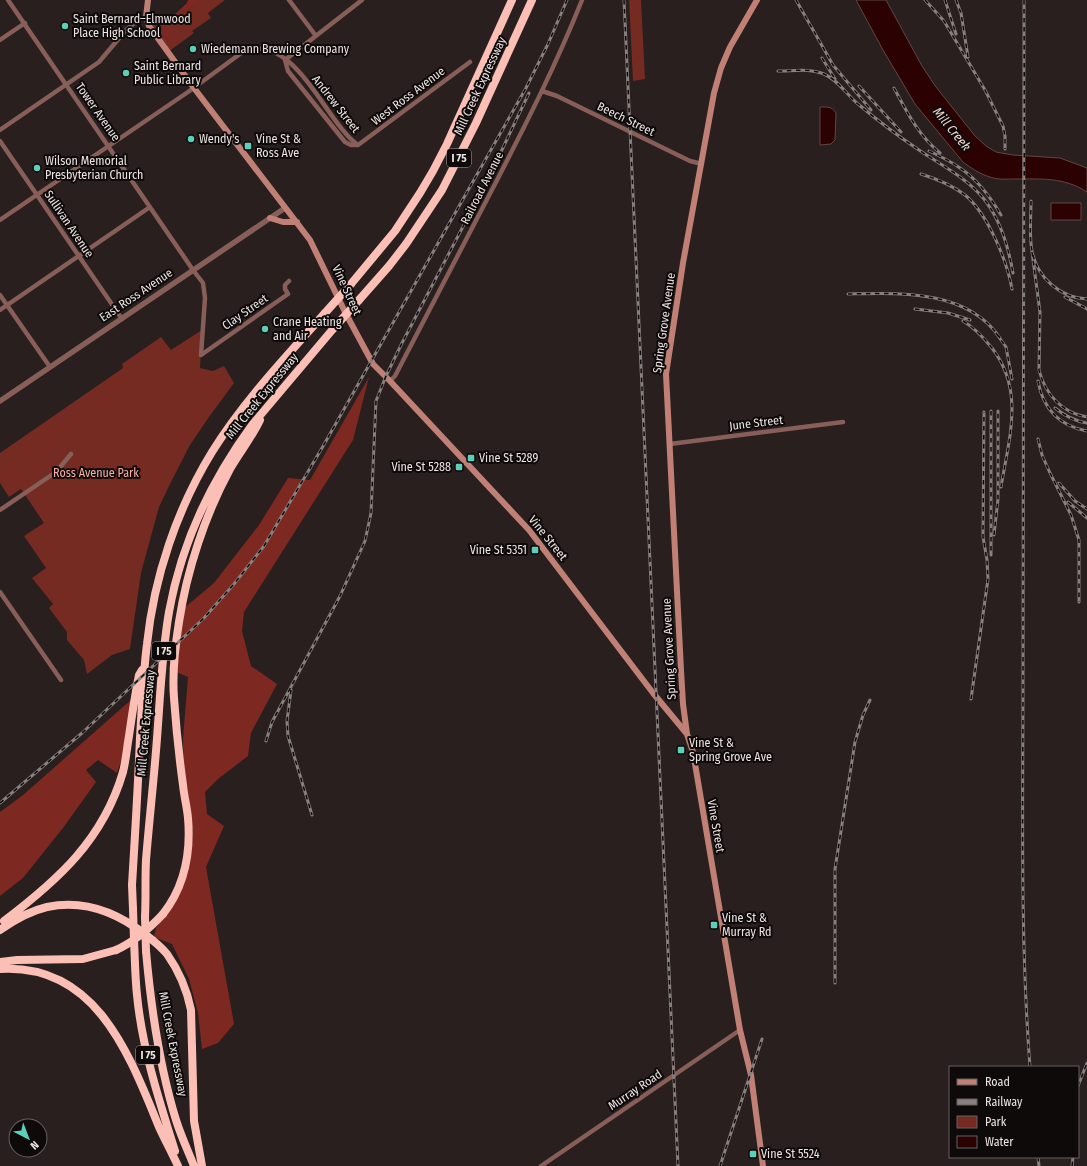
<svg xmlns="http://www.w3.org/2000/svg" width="1087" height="1166" viewBox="0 0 1087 1166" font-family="'Fira Sans Condensed',sans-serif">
<rect width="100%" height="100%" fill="#281f1e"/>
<!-- green -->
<path fill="#752a22" d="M190,0H225L208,13L211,18L192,31L194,33L168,52L149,26L165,22L188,6Z
M629,0H641L645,79L633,81Z
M202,330L200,368L213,371L224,366L234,383L209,417L190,445L170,484L159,507L141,573L130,649L112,655L87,674L84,660L67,640V632L49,608L53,604L32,578L46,568L24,536L44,523L21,489L9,497L0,483V453L123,368L122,364L161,337L171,350Z"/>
<!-- forest -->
<path fill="#7d2820" d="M188,0H200L171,23V42L162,26L187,3Z
M369,377L353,440L244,612L242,631L251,666L277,684L251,733L248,756L218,779L205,792L207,814L224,826L206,867L234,1024L218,1043L202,1049L198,1013L189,979L172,944L154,937L156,928L175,902L188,871L193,833L184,785L183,738L188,677L169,669L178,613L214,583L259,525L288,478L310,480Z
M132,699L126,746L117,773L98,760L86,770L96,782L63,828L23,878L0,896V812L23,795Z"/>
<!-- water -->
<path fill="#2b0101" stroke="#654545" d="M856,0H886L922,66L936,87L975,136L986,146L996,152L1013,155L1060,158L1087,168V192C1064,177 1041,179 1015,179C1007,179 998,180 990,177C980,174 971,168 963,162L915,104L883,50Z
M820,107C827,107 832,106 836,113L835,140L831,144L820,145Z
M1051,203H1081V220H1051Z"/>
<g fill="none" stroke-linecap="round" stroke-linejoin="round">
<!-- minor -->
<path stroke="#875e58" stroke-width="4.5" d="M8,0L193,270L203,283L205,298L201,355
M289,0L316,36
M0,40L25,23
M285,60L288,71L345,142L351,145H358
M285,60L362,0
M542,91L557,96L690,161L702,164
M0,130L99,62L126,30L137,21L146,17
M0,141L122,319
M358,145L470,62
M0,220L188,92L244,51C295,32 325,122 358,145
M0,295L50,367
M0,310L150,207
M201,355L288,294L285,289V285L289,281
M390,381L395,376C429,312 462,248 495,184C526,124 557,63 582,0
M670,444L843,422
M0,510L56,472L71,454
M0,592L61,680
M541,1166L740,1030"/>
<!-- tertiary -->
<path stroke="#875e58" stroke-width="5.5" d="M0,401L285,208"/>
<!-- secondary -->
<path stroke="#c08076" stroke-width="6" d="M148,0L146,17L149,26L194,88L310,240L346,314L373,364L390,381L529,530L653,693L687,734L693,752L740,1030L751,1075L763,1166
M270,218L283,222H297
M687,734L683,704L681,670L666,374L683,263L714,93L721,68L730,47L757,0"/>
<!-- motorway -->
<path stroke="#fcbfb5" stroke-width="8" d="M351,284L395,231L420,193L433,171L447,144L512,0
M359,300L389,266L406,244L442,190L476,123L532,0
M133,909L132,885C135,836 138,787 140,738C142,706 143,675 147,644C154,577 177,509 212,452C244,401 285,358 325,313
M163,914C185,886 191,853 188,818C187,807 184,796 183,785C179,756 176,727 174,698C172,673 175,647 179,622C187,570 205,515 230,469C240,452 252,437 260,420
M145,917C146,898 145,879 146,860C149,823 153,787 156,751C160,705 161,658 169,612C181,545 211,481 252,425L333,329
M4,921C58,880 103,840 123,772C126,760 127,747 129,736C132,715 135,695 139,675L142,670
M0,930C14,920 30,911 47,907C84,899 118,913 146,935C154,941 161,947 167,954C179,971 187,990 191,1010L194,1121L202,1166
M134,940C135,959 135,977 137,995C142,1048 159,1100 175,1151
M146,951C151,1008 159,1065 176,1120C181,1136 188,1151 194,1166
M0,962L17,960L83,959L116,950
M0,969C96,963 129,1054 159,1127C165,1140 172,1153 178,1166"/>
<defs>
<path id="rail" d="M624,0L678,1166
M796,0L833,65L871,110
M925,0L944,21L985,90L1003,126L1005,136V149
M945,0L956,34
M956,0L961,13L968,57
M1024,0C1025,225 1023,450 1023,676C1023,806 1020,937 1030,1067
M822,58L835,79
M778,71C793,71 810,68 824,74C838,80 846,94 858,104C877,120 898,136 919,150C941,165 967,178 984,199C1001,221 1008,246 1013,273
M859,86L901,132
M894,88C907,112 918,135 940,153
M929,151C940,156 950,161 960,168C977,179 991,198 1001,215
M921,174C937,179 952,185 965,195C988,214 1007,261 1012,289
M1031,201C1031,218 1029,235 1032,251C1037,278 1061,298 1087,299
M1032,252L1040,312L1039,370C1045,394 1062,413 1087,417
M848,294C899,293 967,289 1000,338
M1065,297L1087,309
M915,309L948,313L970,320
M963,321C975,328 983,337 992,348C1025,391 1009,438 1001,487
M996,333L1006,347L1012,379
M1038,381C1043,409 1060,426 1087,431
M1055,408C1065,416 1074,421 1087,423
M991,411V555
M1038,439L1042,455L1050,473L1071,515L1079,540V602
M1059,483L1075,501L1087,509
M1068,502L1087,518
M994,535L998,499V411
M291,690L287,721L288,736L312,815
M971,699L988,579L987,560L983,537L984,412
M266,741L272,722L340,596L365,541L371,513L376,401L386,376L402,343L489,177L529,93
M0,803L82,733L204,618L234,584L264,546L322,448L526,88L548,44L567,0
M835,983V869L855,742L863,715L870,700
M1078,1086L1087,1063
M1038,1157L1039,1166
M720,1166L762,1039
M1072,1166L1073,1157"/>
</defs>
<!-- rail casing -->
<use href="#rail" stroke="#88807f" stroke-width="3"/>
<!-- rail -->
<use href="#rail" stroke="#0e0a0a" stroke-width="1.5" stroke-dasharray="4.5" stroke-linecap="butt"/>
<!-- motorway-bridge -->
<path stroke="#fcbfb5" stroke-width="8" d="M325,313L351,284
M333,329L359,300
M133,909L134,940
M145,917L146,951
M116,950C134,942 149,929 163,914"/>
</g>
<!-- markers -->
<g fill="#5dceb8" stroke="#0e0a0a" stroke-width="1.5">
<circle cx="65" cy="26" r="4"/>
<circle cx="193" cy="49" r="4"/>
<circle cx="126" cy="73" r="4"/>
<circle cx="191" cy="139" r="4"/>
<rect x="244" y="142" width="8" height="8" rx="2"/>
<circle cx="37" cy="168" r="4"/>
<circle cx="265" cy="329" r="4"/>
<rect x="467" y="454" width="8" height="8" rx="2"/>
<rect x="455" y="463" width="8" height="8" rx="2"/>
<rect x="531" y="546" width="8" height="8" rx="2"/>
<rect x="677" y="746" width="8" height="8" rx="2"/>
<rect x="710" y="921" width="8" height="8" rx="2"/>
<rect x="749" y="1150" width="8" height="8" rx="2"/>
</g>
<g text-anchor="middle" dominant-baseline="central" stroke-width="4" stroke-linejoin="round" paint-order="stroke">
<!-- shield labels -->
<g fill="#0e0a0a" stroke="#a9a3a2" stroke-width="1">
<rect x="447" y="149" width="24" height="18" rx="3"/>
<rect x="152" y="642" width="24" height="18" rx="3"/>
<rect x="136" y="1046" width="24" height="18" rx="3"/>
</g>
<g font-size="11" font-weight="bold" fill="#ebe4e3">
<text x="459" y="158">I 75</text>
<text x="164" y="651">I 75</text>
<text x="148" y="1055">I 75</text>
</g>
<!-- poi labels -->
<g font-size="12" fill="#ebe4e3" stroke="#0e0a0a" text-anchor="start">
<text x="73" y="19">Saint Bernard–Elmwood<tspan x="73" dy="14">Place High School</tspan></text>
<text x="201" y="49">Wiedemann Brewing Company</text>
<text x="134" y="66">Saint Bernard<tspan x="134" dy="14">Public Library</tspan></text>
<text x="199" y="139">Wendy's</text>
<text x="256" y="139">Vine St &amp;<tspan x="256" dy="14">Ross Ave</tspan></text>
<text x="45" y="161">Wilson Memorial<tspan x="45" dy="14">Presbyterian Church</tspan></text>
<text x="273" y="322">Crane Heating<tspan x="273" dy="14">and Air</tspan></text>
<text x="479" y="458">Vine St 5289</text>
<text x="451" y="467" text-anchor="end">Vine St 5288</text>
<text x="527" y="550" text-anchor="end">Vine St 5351</text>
<text x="689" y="743">Vine St &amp;<tspan x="689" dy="14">Spring Grove Ave</tspan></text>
<text x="722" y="918">Vine St &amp;<tspan x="722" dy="14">Murray Rd</tspan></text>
<text x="761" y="1154">Vine St 5524</text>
</g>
<!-- street labels -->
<g font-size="12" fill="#ebe4e3" stroke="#0e0a0a">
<text transform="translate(480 86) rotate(-65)">Mill Creek Expressway</text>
<text transform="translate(408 96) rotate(-37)">West Ross Avenue</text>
<text transform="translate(336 104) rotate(52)">Andrew Street</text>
<text transform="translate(98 112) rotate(55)">Tower Avenue</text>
<text transform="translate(626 119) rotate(26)">Beech Street</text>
<text transform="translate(482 188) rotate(-63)">Railroad Avenue</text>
<text transform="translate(69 224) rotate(56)">Sullivan Avenue</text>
<text transform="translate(347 290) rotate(65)">Vine Street</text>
<text transform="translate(136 295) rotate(-34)">East Ross Avenue</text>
<text transform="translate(245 312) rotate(-35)">Clay Street</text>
<text transform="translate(664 323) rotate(-82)">Spring Grove Avenue</text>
<text transform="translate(262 396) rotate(-51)">Mill Creek Expressway</text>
<text transform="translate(756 423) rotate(-7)">June Street</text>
<text transform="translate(548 538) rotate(51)">Vine Street</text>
<text transform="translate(669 649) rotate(-93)">Spring Grove Avenue</text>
<text transform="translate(146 723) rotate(-85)">Mill Creek Expressway</text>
<text transform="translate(716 826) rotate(80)">Vine Street</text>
<text transform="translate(173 1044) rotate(79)">Mill Creek Expressway</text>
<text transform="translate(635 1090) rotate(-34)">Murray Road</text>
</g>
<!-- park labels -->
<g font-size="12" fill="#f9aea3" stroke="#0e0a0a">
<text x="96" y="473">Ross Avenue Park</text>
</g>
<!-- water labels -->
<g font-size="13" font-style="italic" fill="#f2d7d3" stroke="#0e0a0a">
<text transform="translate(952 129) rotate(51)">Mill Creek</text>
</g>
</g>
<!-- legend -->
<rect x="949" y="1066" width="130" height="92" fill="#0e0a0a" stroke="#666161"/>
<rect x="957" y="1079" width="20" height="6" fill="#c08076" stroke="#666161"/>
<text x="985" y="1086" font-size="12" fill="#ebe4e3">Road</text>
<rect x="957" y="1099" width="20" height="6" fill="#88807f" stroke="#666161"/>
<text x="985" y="1106" font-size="12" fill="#ebe4e3">Railway</text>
<rect x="957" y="1116" width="20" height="12" fill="#752a22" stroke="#666161"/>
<text x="985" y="1126" font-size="12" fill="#ebe4e3">Park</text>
<rect x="957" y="1136" width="20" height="12" fill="#2b0101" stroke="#666161"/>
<text x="985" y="1146" font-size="12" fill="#ebe4e3">Water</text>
<!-- north arrow -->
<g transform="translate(28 1138) rotate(138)"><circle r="19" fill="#0e0a0a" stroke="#666161"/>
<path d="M0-3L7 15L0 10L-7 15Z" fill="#5dceb8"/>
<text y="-6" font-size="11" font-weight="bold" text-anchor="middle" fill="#ebe4e3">N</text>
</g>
</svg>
